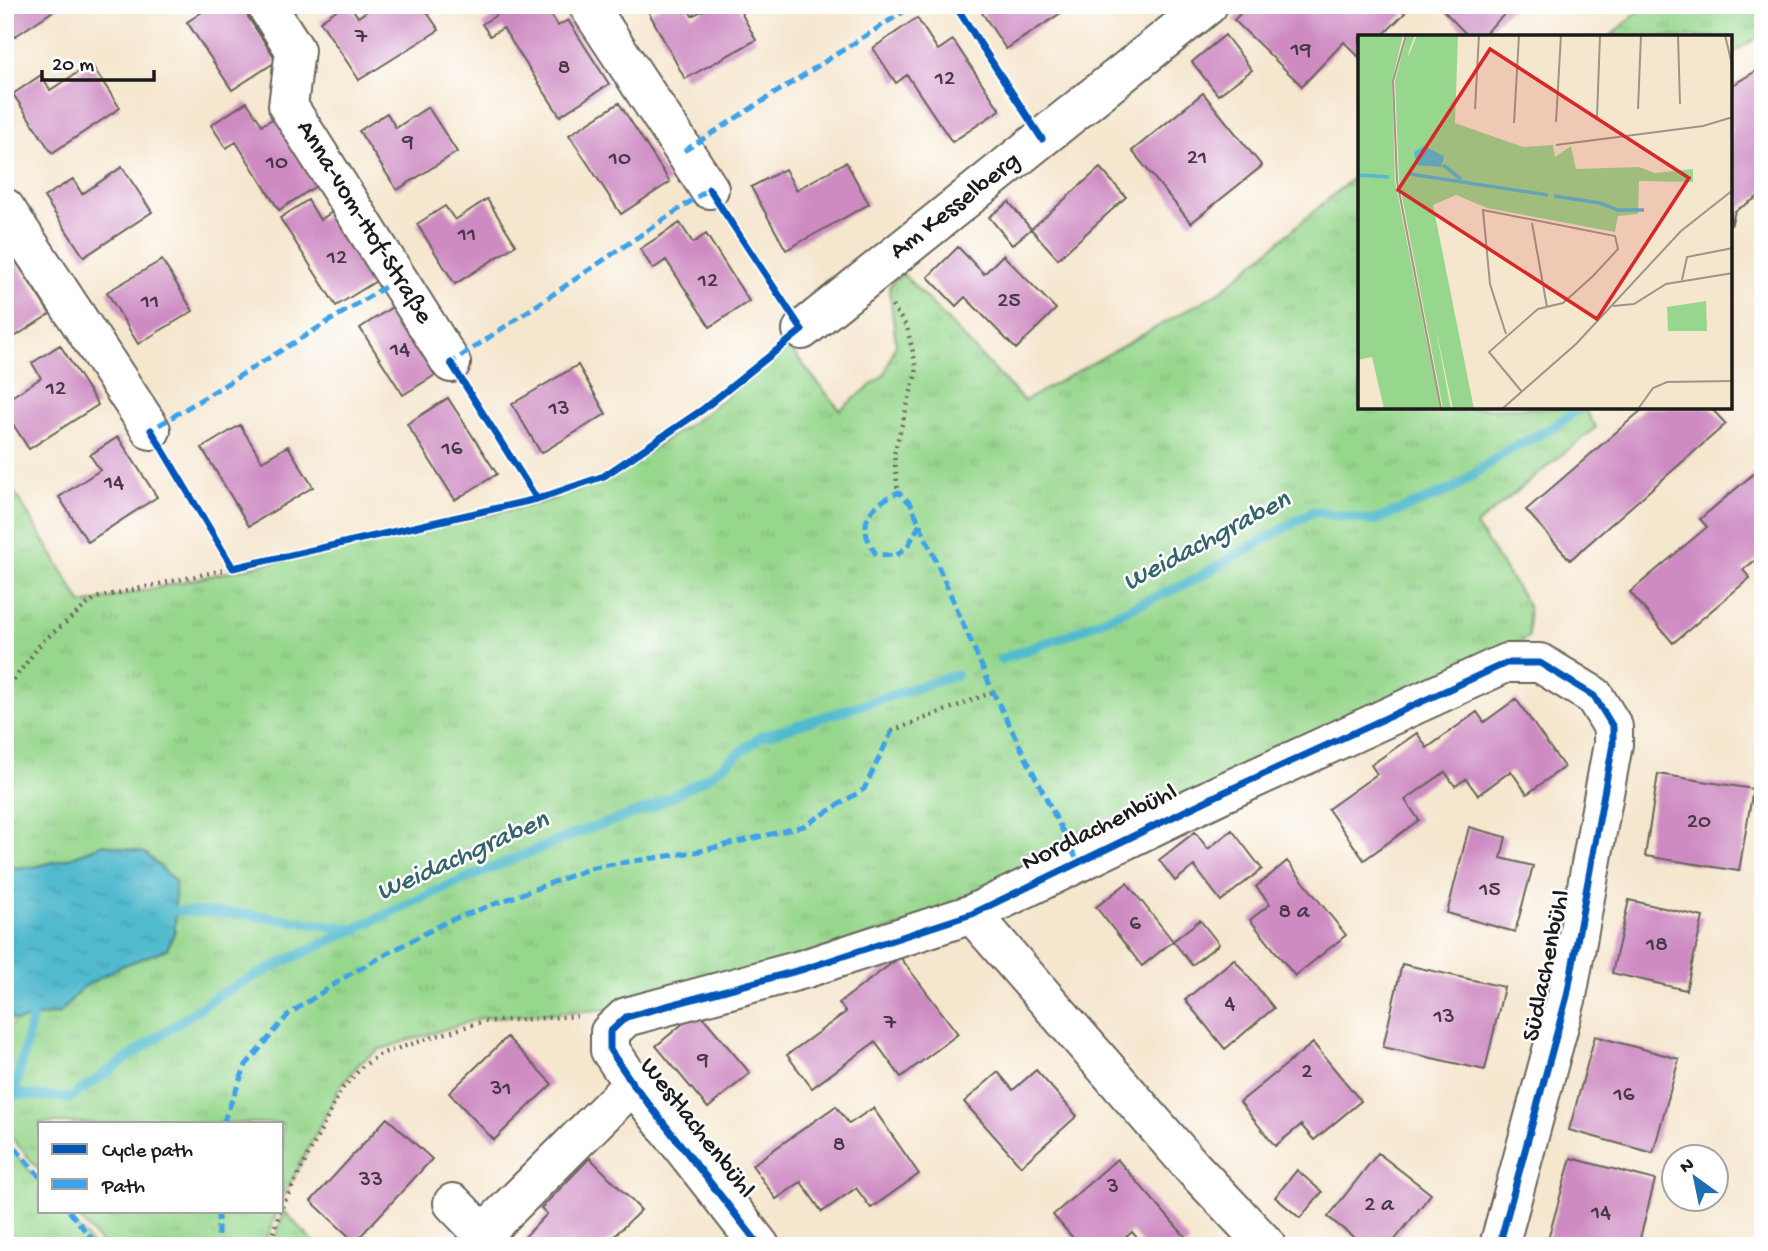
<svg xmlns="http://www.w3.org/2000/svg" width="1768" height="1251" viewBox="0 0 1768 1251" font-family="'Gochi Hand',sans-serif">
<defs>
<pattern id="grass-tufts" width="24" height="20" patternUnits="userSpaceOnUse" patternTransform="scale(1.75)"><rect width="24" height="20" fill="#97d78d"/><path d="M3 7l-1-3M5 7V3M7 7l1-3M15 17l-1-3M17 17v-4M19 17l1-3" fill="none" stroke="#82b879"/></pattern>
<pattern id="water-ripples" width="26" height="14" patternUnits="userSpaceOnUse" patternTransform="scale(1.75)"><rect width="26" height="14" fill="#51bace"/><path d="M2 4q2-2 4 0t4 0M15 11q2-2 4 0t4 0" fill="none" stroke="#469fb0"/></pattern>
</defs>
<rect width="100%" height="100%" fill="#fff"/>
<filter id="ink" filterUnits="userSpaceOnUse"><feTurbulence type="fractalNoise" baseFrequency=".0143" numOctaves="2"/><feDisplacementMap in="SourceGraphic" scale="14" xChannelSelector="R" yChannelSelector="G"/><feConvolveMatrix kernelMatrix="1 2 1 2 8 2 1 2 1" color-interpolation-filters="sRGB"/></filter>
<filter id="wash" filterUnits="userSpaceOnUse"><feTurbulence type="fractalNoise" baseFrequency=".00686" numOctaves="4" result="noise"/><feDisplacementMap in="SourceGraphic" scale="28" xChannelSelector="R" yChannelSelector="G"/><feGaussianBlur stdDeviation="1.57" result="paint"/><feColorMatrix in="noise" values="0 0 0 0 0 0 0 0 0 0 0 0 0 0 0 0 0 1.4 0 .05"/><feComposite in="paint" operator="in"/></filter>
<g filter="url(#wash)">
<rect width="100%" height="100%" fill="#f5e6ce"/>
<!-- grass -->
<path fill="url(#grass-tufts)" stroke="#5a7a54" stroke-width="2" d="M1645,5H1763V34L1731,54V37H1610Z
M1360,172V408H1584L1596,427L1476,525L1528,605L1529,636L1502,656L968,907L612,1009L481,1018L378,1050L359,1064L340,1087L282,1200V1123H40V1171L5,1130V1014L17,1021L59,1013L82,988L119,967L167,949L175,881L145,853L104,844L70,858L34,867L5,868V476L82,604L542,503L605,480L705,414L787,345L840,410L884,375L896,344L889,286L903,274L1024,401L1221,291Z
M5,1142L40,1183V1211H64L93,1246H12L5,1238Z
M73,1211H277L265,1246H103Z
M284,1211L317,1246H273Z"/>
<!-- water -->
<path fill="url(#water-ripples)" stroke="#366b75" stroke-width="2" d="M104,844L145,853L175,881V931L167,949L119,967L82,988L60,1013L17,1021L5,1014V868L34,867L70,858Z"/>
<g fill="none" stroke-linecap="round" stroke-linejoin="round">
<!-- stream -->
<path stroke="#51bace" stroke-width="10" d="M1001,659L1066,636L1190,582L1314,511L1373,521L1453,489L1505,452L1555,426L1579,408
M177,911L245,914L358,930
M14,1094L32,1018
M6,1103L14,1094L70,1098L220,994L281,963L446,887L577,833L650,808L708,777L760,737L956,675"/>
</g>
<g id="blocks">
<!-- building -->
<path fill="#ce8bc2" d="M5,5H62L5,43Z
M213,5H240L277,61L232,90L187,22Z
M344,5H350L358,17L376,5H422L439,30L359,80L320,21Z
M492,5H545L558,26L568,20L609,84L560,116L503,28L490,36L482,24L498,14Z
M663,5H686L692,16L713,5H737L756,40L685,79L649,13Z
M977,5H1073L1006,49Z
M1249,5H1397L1405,13L1381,37H1360V58L1344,42L1302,86L1234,20Z
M1438,5H1514L1481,37H1469Z
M917,18L938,50L953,40L1000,110L952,142L907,75L896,83L873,48Z
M1225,35L1252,70L1218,95L1192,62Z
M91,64L120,108L52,153L13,94L41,75L50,90Z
M1763,67V194L1735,211L1731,226V86Z
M1203,93L1262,166L1191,223L1132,151Z
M247,102L262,125L276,117L319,184L279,210L236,142L226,148L211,125Z
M619,103L670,182L621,214L569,135Z
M428,107L457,152L397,190L359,131L387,113L396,128Z
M846,162L869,204L786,250L751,187L785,169L796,190Z
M122,167L152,212L84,257L44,197L73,179L82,194Z
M1100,168L1126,197L1058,259L1031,229Z
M487,199L516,245L455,284L417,224L445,206L455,220Z
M308,200L320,220L337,209L381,278L336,306L280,218Z
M1009,202L1031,229L1012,245L989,217Z
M680,223L693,243L706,234L749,301L710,327L666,260L653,269L640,249Z
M958,247L984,274L1003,255L1056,309L1016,349L965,297L956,306L928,277Z
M12,255L50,314L5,343V259Z
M162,260L193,311L138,344L107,292Z
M397,304L440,372L403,395L360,328Z
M60,345L98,405L29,449L5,412V401L41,378L32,363Z
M578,365L606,414L541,453L512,404Z
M448,398L497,474L455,500L407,424Z
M1644,408H1711L1726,424L1570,560L1526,510Z
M240,425L262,461L288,446L313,487L249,526L202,448Z
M118,437L157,497L88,542L59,497L100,470L90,455Z
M1763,466V554L1743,570L1750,578L1673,643L1630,592L1707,527L1700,519Z
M1516,699L1564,767L1527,794L1511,771L1478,795L1466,779L1455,786L1445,772L1405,800L1419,820L1364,860L1328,809L1377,774L1371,765L1417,733L1427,748L1477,712L1484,722Z
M1658,774L1753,789L1739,871L1645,856Z
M1469,827L1506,837L1501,858L1533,866L1515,932L1447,913Z
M1232,830L1262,869L1221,901L1194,866L1175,881L1159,860L1195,832L1208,849Z
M1287,861L1346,935L1295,976L1250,920L1270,904L1256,887Z
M1127,883L1173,941L1142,966L1096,907Z
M1629,900L1703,917L1686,990L1612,973Z
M1200,920L1219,944L1192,965L1173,941Z
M900,957L958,1034L901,1077L875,1042L812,1088L787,1055L846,1012L839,1003Z
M1234,959L1274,1008L1225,1049L1185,1000Z
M1402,964L1504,987L1485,1070L1383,1047Z
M698,1011L750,1073L708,1108L656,1046Z
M1595,1036L1679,1059L1653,1153L1569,1130Z
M507,1037L552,1084L494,1140L449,1093Z
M1313,1043L1361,1101L1314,1140L1301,1125L1275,1146L1240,1102Z
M1036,1070L1077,1116L1021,1166L964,1102L998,1072L1013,1090Z
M836,1106L849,1124L873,1108L919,1174L871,1208L856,1188L822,1212L801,1182L776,1199L752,1165Z
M387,1118L432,1159L355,1242L311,1201Z
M1378,1153L1431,1194L1390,1246H1365L1328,1217Z
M590,1158L641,1210L604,1246H516L547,1214L541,1208Z
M1571,1158L1655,1180L1638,1246H1546Z
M1117,1159L1190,1242L1186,1246H1144L1132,1232L1116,1246H1080L1053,1215Z
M1297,1170L1322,1192L1300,1218L1275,1197Z"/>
</g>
</g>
<g filter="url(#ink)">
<use href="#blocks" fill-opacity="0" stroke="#68635a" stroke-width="2"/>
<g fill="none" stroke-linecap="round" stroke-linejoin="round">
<defs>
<path id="minor" d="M266,5L295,50L288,106L451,363
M588,5L709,189
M5,208L151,430
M802,330L1208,5
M972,914L1193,1168L1267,1246
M453,1203L483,1234L633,1084
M760,1246L633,1084L610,1050V1032L626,1017L804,969L972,914L1218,795L1506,663H1540L1594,696L1613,727V744L1567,996L1499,1246"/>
</defs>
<!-- minor casing -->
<use href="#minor" stroke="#68635a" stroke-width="42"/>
<!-- path -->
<path stroke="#68635a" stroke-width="4.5" stroke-dasharray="2 5" stroke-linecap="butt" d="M892,306L907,327L917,369L894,454L898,492
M5,691L42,642L95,598L233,568
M892,731L993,692
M282,1207L342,1089L362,1067L380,1054L481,1022L577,1016
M269,1246L280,1211"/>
<!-- minor -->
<use href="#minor" stroke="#fff" stroke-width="38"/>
<!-- quiet -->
<path stroke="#3da2ea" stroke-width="5" stroke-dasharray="10 5" stroke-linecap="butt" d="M684,151L914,5
M453,366L451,363L709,189L711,192
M154,435L151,430L398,279
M920,524L909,544L896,556L876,554C855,524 868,507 898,492L911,504L993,692L1078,862
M223,1123L246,1065L289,1014L350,974L446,922L594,867L700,851L804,826L864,789L892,731
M5,1136L40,1177
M69,1211L98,1246
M218,1211V1246"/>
<defs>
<path id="cycleway" d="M955,5L1042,139
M451,363L537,499
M151,430L233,568L537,499L604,476L702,410L802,330L709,189
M760,1246L633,1084L610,1050V1032L626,1017L804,969L972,914L1218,795L1506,663H1540L1594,696L1613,727V744L1567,996L1499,1246"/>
</defs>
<!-- cycleway casing -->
<use href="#cycleway" stroke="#fff" stroke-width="11"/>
<!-- cycleway -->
<use href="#cycleway" stroke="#0057b8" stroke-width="7"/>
</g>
</g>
<g text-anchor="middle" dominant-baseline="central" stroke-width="5" stroke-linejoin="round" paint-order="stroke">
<!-- number labels -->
<g font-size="23" fill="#483846">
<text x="361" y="37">7</text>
<text x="1301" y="50">19</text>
<text x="564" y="68">8</text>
<text x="945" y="79">12</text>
<text x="408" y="142">9</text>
<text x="1197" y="158">21</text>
<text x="620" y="159">10</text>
<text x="277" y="163">10</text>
<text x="467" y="235">11</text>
<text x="337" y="258">12</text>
<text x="708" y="281">12</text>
<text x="1009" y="301">25</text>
<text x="150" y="302">11</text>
<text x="400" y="350">14</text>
<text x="56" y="389">12</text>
<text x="559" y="409">13</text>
<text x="452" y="449">16</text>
<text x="114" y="483">14</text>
<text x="1699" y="822">20</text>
<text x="1490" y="890">15</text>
<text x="1294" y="912">8 a</text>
<text x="1135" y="924">6</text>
<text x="1657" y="945">18</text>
<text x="1230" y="1004">4</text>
<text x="1444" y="1017">13</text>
<text x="890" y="1023">7</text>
<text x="703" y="1060">9</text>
<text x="1307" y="1072">2</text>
<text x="501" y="1089">31</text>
<text x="1624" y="1095">16</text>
<text x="839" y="1145">8</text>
<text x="371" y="1180">33</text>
<text x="1113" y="1187">3</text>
<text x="1379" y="1205">2 a</text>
<text x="1601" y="1213">14</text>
</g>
<!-- street labels -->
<g font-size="26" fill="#1c1c1c" stroke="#fff">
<text transform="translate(956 207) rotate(-38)">Am Kesselberg</text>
<text transform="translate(363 223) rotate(58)">Anna-vom-Hof-Straße</text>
<text transform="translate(1100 829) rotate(-26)">Nordlachenbühl</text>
<text transform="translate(1548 966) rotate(-78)">Südlachenbühl</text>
<text transform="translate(696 1129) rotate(52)">Westlachenbühl</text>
</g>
<!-- water labels -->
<g font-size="28" font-style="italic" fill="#34636c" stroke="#fff">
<text transform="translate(1207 542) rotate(-28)">Weidachgraben</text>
<text transform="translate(463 857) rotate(-24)">Weidachgraben</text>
</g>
</g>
<!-- overview -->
<g transform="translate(1358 35)">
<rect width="374" height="374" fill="#f5e6ce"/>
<path d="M0,0H45L34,46L37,146L82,374H26L14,322L0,325ZM49,0H57L51,16L50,22L59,0H100L97,88L165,112L195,110L197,122L213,111L218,134L281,132L297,138L335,134V147L281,146L280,179L260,181L257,197L129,173L98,160L75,170L116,374H95L77,290L93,374H85L41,146L37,46Z" fill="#97d78d"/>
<path d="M348,266L349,296H310L309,272Z" fill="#97d78d"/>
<path d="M66,111L86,121L83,132L59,130L56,117Z" fill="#51bace"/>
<path fill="none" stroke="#51bace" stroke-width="3.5" d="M85,130L103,144M52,139L190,160M0,140L31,142M196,161L242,168L260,175H286"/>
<path fill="none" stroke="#9e9587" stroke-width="2" d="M48,0L35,46L39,146L83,374M320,0L322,69M367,0L375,34M117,74L121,0M280,74L283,0M239,82L242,0M198,87L203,0M156,88L161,0M198,110L345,91L375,82M174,188L189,272M324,245L329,222L375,213M255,271L276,269L308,249L375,238M148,299L132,249L125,175L257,201L260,214L235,241L205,268L180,274L131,317L164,357M144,374L218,309L323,196L375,155M280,374L295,353L309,347L375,346"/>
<path fill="#d62828" fill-opacity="0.15" stroke="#d62828" stroke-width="3.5" d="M132,14L331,143L239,284L40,155Z"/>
<rect width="374" height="374" fill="none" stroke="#1c1c1c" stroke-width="3.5"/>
</g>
<!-- margin -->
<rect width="1768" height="1251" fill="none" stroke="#fff" stroke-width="28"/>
<!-- legend -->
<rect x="38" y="1122" width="245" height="91" fill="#ffffff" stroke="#a4a4a4" stroke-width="2"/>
<rect x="52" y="1144" width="35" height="10" fill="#0057b8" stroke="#a4a4a4" stroke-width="2"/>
<text x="102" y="1156" font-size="21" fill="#1c1c1c">Cycle path</text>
<rect x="52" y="1179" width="35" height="10" fill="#3da2ea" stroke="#a4a4a4" stroke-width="2"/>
<text x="102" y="1192" font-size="21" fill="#1c1c1c">Path</text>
<!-- north arrow -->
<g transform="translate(1695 1178) rotate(327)"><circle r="33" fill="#ffffff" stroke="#a4a4a4" stroke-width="2"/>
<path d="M0-5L12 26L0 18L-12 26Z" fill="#1f6fb2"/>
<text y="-10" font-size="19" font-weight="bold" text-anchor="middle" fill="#1c1c1c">N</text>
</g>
<!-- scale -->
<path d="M42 70v10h112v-10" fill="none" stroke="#1c1c1c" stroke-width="3.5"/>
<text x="52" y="70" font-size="21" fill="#1c1c1c" stroke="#ffffff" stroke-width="5" paint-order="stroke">20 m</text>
</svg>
